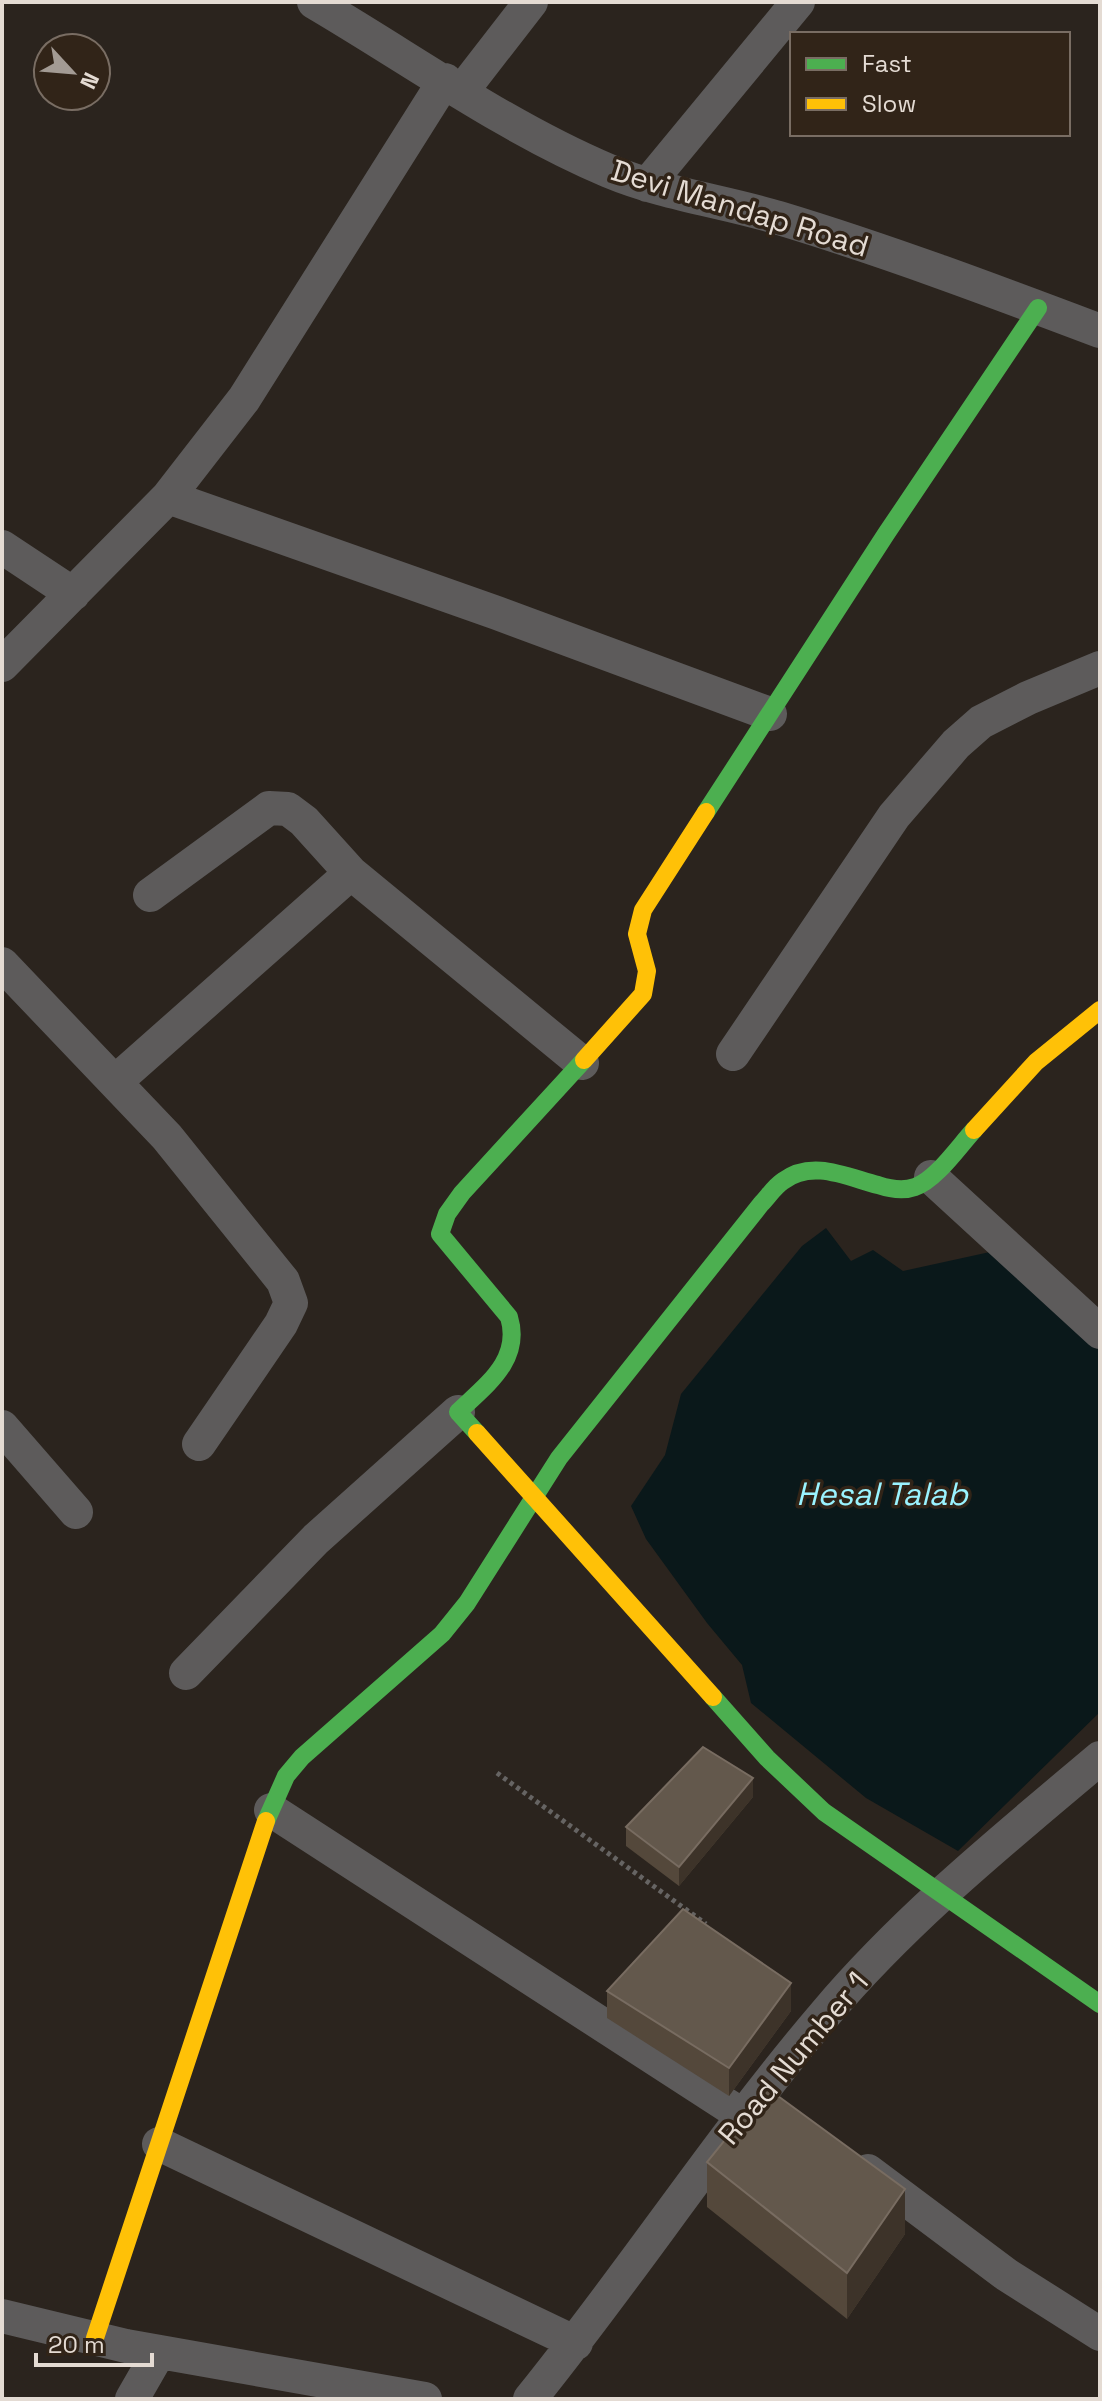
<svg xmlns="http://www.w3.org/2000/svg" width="1102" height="2401" viewBox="0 0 1102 2401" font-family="'Space Grotesk',sans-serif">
<rect width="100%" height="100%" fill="#2b241e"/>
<!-- water -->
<path fill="#0a181a" d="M826,1228L851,1261L873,1250L903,1271L999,1250L1100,1346V1712L958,1851L866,1798L751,1703L742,1665L707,1623L646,1539L631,1506L665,1455L681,1394L802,1246Z"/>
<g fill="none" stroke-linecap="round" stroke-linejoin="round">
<!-- path -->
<path stroke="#666463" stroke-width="5" stroke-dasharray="4 4" stroke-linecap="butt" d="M497,1773L706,1924"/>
<!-- street -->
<path stroke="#5d5b5b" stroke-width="34" d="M314,2C411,59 505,127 609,171C664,194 723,201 779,218C888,251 994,291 1100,331
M462,91L531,2
M647,185L798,2
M168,497L497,613L770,714
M2,547L73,594
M2,665L168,497L244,399L445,80
M150,895L269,808L288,809L304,821L351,873
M2,964L167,1137L283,1281L291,1303L281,1324L199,1444
M733,1054L894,816L956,744L981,722L1028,698L1100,668
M115,1082L351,873L582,1063
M931,1177L1100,1332
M2,1427L76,1512
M186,1673L316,1539L458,1412
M271,1810L742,2115
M159,2144L576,2343
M868,2171L1007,2275L1100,2334
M2,2316L126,2346L425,2399
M132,2399L159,2352
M530,2399C632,2273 720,2137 825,2014C906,1918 1004,1839 1100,1758"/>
<!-- fast -->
<path stroke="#4caf50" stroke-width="18" d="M706,812L886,534L1038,308
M477,1433L458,1412C486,1385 522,1360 509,1317L440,1234L447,1214L462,1193L584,1060
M713,1697L767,1758L824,1812L1100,2004
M266,1821L286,1776L302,1757L442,1634L467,1603L559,1458L761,1204C768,1197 774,1187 783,1181C812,1159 847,1177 878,1185C890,1189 904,1191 915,1187C936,1180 959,1146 974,1130"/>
<!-- slow -->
<path stroke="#ffc107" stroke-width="18" d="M584,1060L643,994L647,971L637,934L643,910L706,812
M974,1130L1036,1062L1100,1010
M477,1433L713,1697
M95,2338L266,1821"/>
</g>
<!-- wall -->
<path fill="#54483b" d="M753,1797L679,1886L626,1846V1827Z
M607,1991L791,2011L729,2096L607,2018Z
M707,2162L905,2234L847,2319L707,2207Z"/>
<!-- shaded-wall -->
<path fill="#3d3329" d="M753,1778V1797L679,1886V1867Z
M791,1983V2011L729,2096V2068Z
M905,2189V2234L847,2319V2273Z"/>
<!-- building -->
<path fill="#63584c" stroke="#786c61" stroke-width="2" d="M703,1747L753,1778L679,1867L626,1827Z
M683,1909L791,1983L729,2068L607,1991Z
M767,2088L905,2189L847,2273L707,2162Z"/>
<g text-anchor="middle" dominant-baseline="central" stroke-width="7" stroke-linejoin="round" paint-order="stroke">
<!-- street labels -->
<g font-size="30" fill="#e4dbd3" stroke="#312418">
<text transform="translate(740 208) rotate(17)">Devi Mandap Road</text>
<text transform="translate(793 2058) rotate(-50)">Road Number 1</text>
</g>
<!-- water labels -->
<g font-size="32" font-style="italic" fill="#9af3ff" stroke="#312418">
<text x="882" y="1494">Hesal Talab</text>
</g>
</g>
<!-- border -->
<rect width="1102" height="2401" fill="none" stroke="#e4dbd3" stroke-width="8"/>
<!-- legend -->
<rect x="790" y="32" width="280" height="104" fill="#312418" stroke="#796d63" stroke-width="2"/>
<rect x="806" y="58" width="40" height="12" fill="#4caf50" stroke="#796d63" stroke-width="2"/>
<text x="862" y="72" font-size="24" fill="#e4dbd3">Fast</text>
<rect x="806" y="98" width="40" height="12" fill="#ffc107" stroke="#796d63" stroke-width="2"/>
<text x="862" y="112" font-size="24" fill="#e4dbd3">Slow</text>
<!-- north arrow -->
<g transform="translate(72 72) rotate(116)"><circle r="38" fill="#312418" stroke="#796d63" stroke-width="2"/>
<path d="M0-6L14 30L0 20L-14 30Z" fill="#a39b94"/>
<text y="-12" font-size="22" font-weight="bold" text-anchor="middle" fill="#e4dbd3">N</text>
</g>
<!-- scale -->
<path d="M36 2353v12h116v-12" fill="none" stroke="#e4dbd3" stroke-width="4"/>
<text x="48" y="2353" font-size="24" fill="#e4dbd3" stroke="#312418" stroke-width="6" paint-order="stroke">20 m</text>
</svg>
